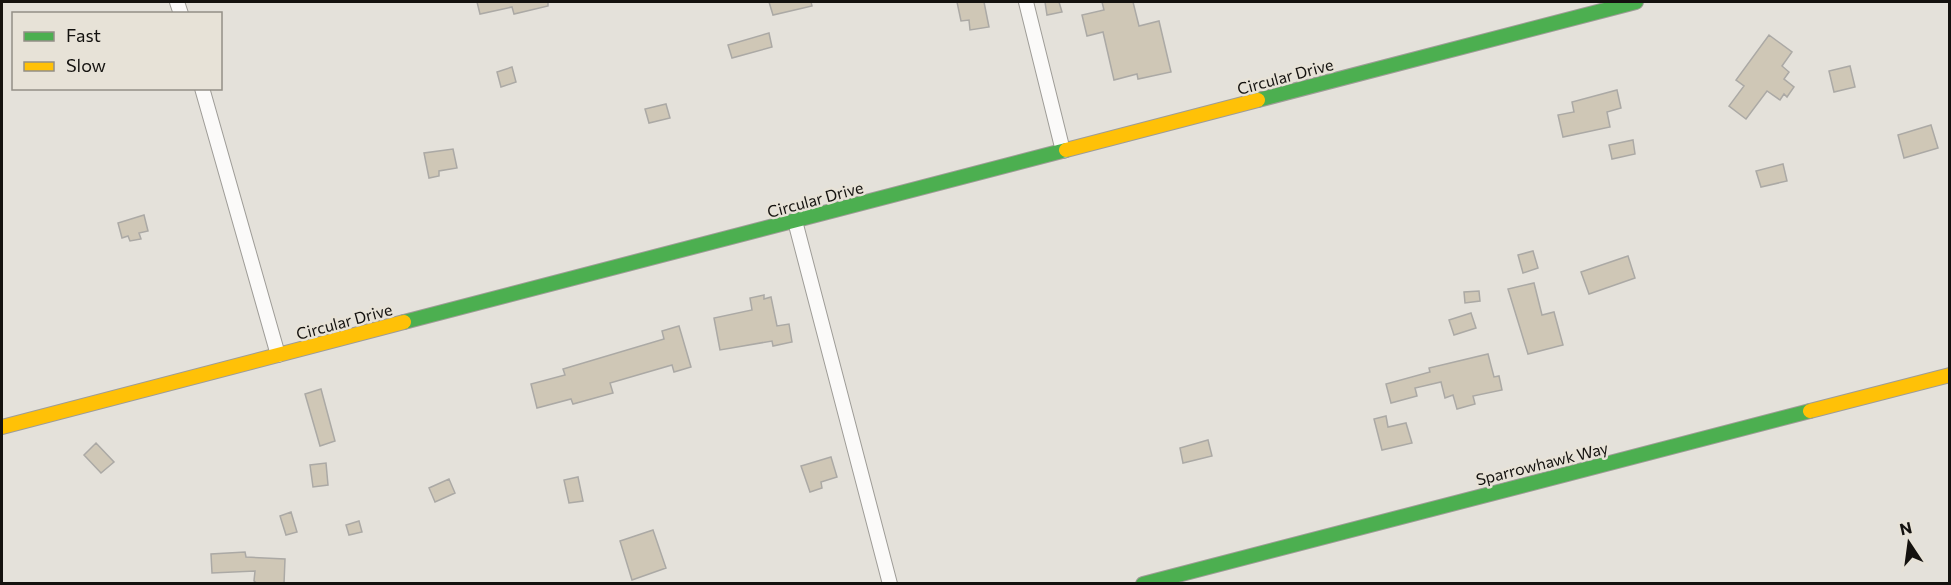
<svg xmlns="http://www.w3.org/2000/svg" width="1951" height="585" viewBox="0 0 1951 585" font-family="Commissioner,sans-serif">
<rect width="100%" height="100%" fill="#e4e1da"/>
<!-- building -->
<path fill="#cfc7b6" stroke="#aba9a5" stroke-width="1.5" d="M477,2H548V6L514,14L512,7L480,14Z
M769,2H811L812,6L773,15Z
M957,2H984L989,27L970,30L969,20L961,21Z
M1045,2H1059L1062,12L1047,15Z
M1102,2H1133L1139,26L1159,21L1171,72L1138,79L1137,74L1114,80L1103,32L1087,36L1082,15L1104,10Z
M769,33L772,47L732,58L728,45Z
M1769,35L1792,52L1782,66L1789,72L1784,79L1794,87L1787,97L1784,94L1780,100L1767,91L1746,119L1729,106L1744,86L1736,80Z
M1850,66L1855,87L1834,92L1829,71Z
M512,67L516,82L501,87L497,72Z
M1617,90L1621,108L1607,112L1610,127L1563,137L1558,115L1574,112L1572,102Z
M666,104L670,118L649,123L645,109Z
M1931,125L1938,148L1904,158L1898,135Z
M1633,140L1635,154L1612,159L1609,145Z
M453,149L457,168L439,171V176L429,178L424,153Z
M1783,164L1787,181L1761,187L1756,171Z
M144,215L148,231L139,233L141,239L130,241L128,236L122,238L118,223Z
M1533,251L1538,268L1523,273L1518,255Z
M1628,256L1635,278L1589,294L1581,272Z
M1534,283L1542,315L1554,312L1563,345L1528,354L1508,289Z
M1479,291L1480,301L1465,303L1464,292Z
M764,295V299L771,297L777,326L789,324L792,342L773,346L772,341L720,350L714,318L752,310L750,298Z
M1471,313L1476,328L1454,335L1449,320Z
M679,326L691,367L674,372L672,365L610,383L613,393L573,404L571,399L537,408L531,384L565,375L563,369L664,339L662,331Z
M1488,354L1494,377L1499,376L1502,390L1473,396L1475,404L1457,409L1453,395L1445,398L1441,382L1415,388L1417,396L1391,403L1386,384L1430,372L1429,368Z
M321,389L335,441L320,446L305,394Z
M1386,416L1388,427L1406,423L1412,443L1382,450L1374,419Z
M1208,440L1212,456L1183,463L1180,448Z
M96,443L114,462L101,473L84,455Z
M831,457L837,477L821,482L822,488L810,492L801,466Z
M326,463L328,485L313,487L310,465Z
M578,477L583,501L569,503L564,480Z
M449,479L455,493L435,502L429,488Z
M291,512L297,532L286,535L280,516Z
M359,521L362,532L349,535L346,525Z
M653,530L666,568L632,580L620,541Z
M245,552L246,557L285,559L284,584H258L254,581L255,571L212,573L211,554Z"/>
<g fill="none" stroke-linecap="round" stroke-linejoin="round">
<defs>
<path id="street" d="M177,2L181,14
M1026,2L1063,151
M202,88L278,355
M795,221L890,584"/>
<path id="fast" d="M1258,100L1636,2
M404,322L1066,150
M1143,584L1810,411"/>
<path id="slow" d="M1066,150L1258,100
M1810,411L1950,375
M2,427L404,322"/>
</defs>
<!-- street casing -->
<use href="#street" stroke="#9e9c97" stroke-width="16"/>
<!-- fast casing -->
<use href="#fast" stroke="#9e9c97" stroke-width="16"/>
<!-- slow casing -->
<use href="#slow" stroke="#9e9c97" stroke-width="16"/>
<!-- street -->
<use href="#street" stroke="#fbfaf9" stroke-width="14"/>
<!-- fast -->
<use href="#fast" stroke="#4caf50" stroke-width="14"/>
<!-- slow -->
<use href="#slow" stroke="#ffc107" stroke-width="14"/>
</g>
<g text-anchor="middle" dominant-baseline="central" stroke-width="5" stroke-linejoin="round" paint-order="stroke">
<!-- street labels -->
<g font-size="16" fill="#14120f" stroke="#e7e2d7">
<text transform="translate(1285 76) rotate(-15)">Circular Drive</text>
<text transform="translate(815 199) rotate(-15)">Circular Drive</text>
<text transform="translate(344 321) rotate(-15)">Circular Drive</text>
<text transform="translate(1542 463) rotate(-14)">Sparrowhawk Way</text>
</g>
</g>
<!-- border -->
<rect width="1951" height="585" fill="none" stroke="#14120f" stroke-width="6"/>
<!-- legend -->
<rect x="12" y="12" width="210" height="78" fill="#e7e2d7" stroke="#938f87" stroke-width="1.5"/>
<rect x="24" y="32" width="30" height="9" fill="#4caf50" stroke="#938f87" stroke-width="1.5"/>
<text x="66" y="42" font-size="18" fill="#14120f">Fast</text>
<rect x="24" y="62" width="30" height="9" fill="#ffc107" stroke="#938f87" stroke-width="1.5"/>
<text x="66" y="72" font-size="18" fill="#14120f">Slow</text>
<!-- north arrow -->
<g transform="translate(1909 543) rotate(347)" stroke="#e7e2d7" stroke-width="4.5" paint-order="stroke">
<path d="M0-4.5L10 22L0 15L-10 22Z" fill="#14120f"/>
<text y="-9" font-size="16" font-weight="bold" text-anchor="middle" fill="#14120f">N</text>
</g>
</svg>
